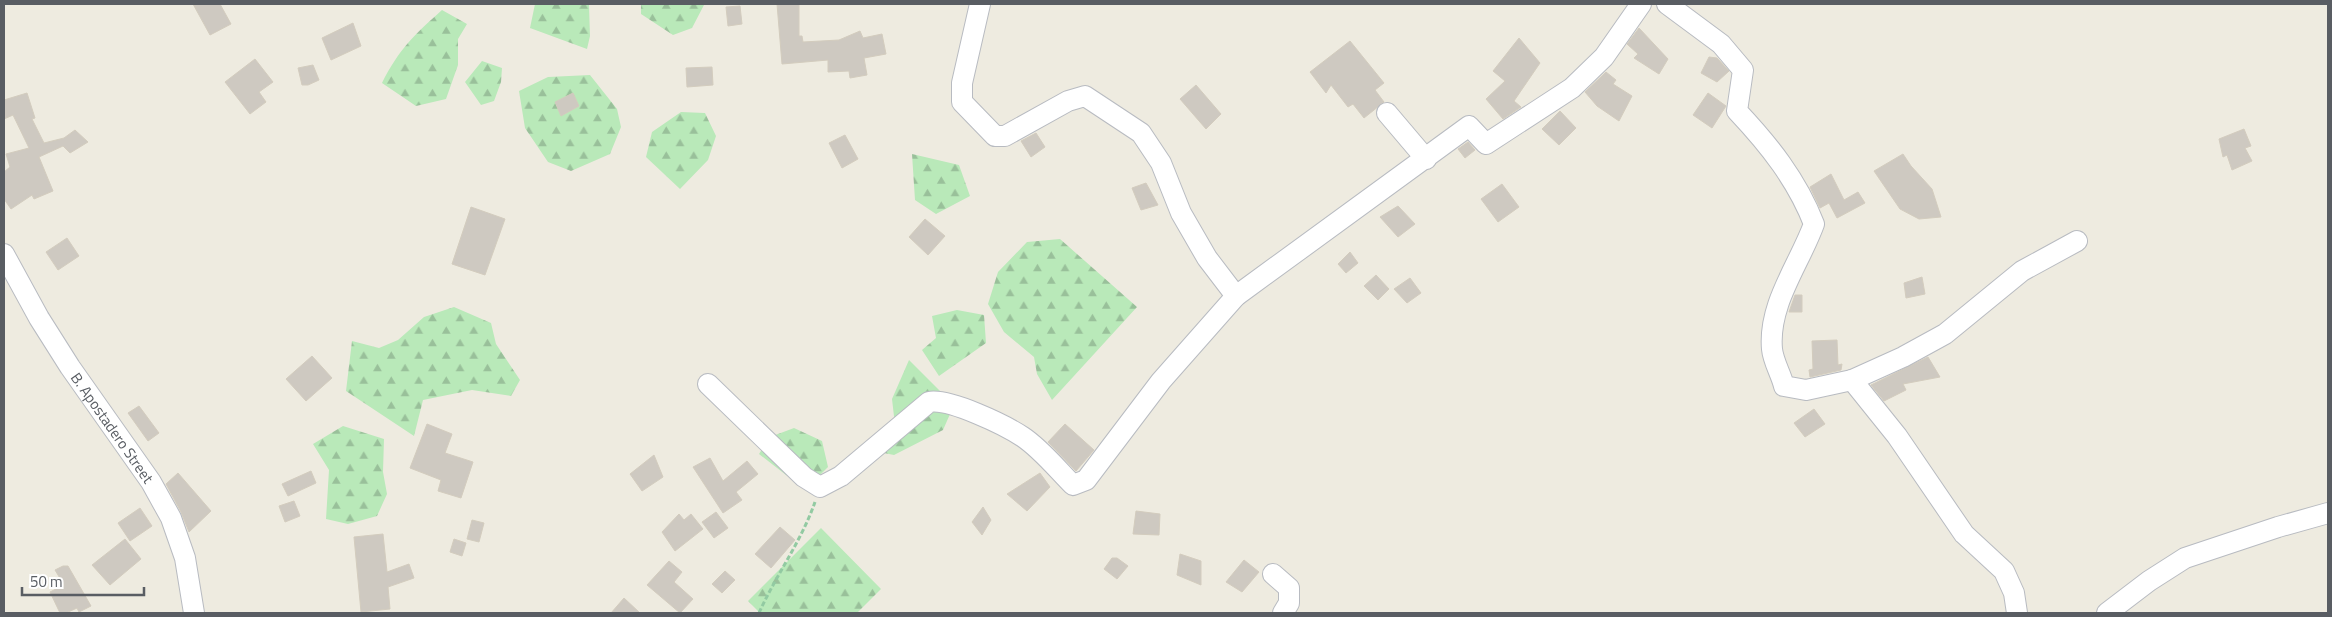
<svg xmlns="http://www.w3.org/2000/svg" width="2332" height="617" viewBox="0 0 2332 617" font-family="'Titillium Web',sans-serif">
<defs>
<pattern id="forest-firs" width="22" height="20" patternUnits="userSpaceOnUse" patternTransform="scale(1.25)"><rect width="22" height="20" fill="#b9e9b9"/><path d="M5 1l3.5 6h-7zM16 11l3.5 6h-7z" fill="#99c09a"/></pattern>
</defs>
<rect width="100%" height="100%" fill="#eeebe0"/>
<!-- forest -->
<path fill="url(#forest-firs)" d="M535,4L589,5L590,36L587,49L530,28Z
M641,4H703L704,5L692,28L673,35L641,14Z
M442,10L467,24L458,39V65L446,99L416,106L382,83C399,49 415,34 442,10Z
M482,61L502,68L501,82L494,101L481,105L465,82Z
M590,75L617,109L621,127L610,154L571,171L548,162L525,128L519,91L548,77Z
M681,112L705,113L716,136L708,160L680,189L646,157L652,132Z
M912,154L959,165L970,196L936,214L915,200Z
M1060,239L1137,307L1052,400L1037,374L1034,357L1004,332L988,304L998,272L1027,242Z
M454,307L491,323L496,344L520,380L511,396L472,390L423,400L414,436L346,391L352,341L379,348L398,340L424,317Z
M957,310L984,315L986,343L939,376L922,350L936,338L932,316Z
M909,360L954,405L943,430L894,455L869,450L895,425L892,399Z
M343,426L384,439L383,472L387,494L377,516L348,524L326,519L329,470L313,444Z
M794,428L822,441L828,467L809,486L786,475L759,454L770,437Z
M821,528L881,589L857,613H760L748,601Z"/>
<!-- building -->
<path fill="#cec9c1" stroke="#d3ccbe" d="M193,4H220L231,24L210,35Z
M777,4H799V36H802L803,42L839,40L860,31L863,38L882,34L886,54L864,58L867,75L850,78L849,71L828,72V60L782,64Z
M740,6L742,24L728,26L726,7Z
M353,23L361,46L331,60L322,38Z
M1639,28L1668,59L1659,74L1634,58L1638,54L1627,44Z
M1519,38L1540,63L1514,101L1521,107L1503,119L1486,99L1505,81L1493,71Z
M1350,41L1384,83L1375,90L1384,102L1364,118L1353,104L1348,107L1331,85L1326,93L1310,72Z
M1709,57L1717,58L1729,71L1717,82L1701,73Z
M255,59L273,82L259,92L266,102L250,114L225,82Z
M313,65L319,80L308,85H302L298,68Z
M712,67L713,85L687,87L686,68Z
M1606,72L1616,80L1613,84L1632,96L1619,121L1597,106L1585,92Z
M1196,85L1221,114L1206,129L1180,99Z
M27,93L35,118L32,119L44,143L64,138L75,130L88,142L70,153L63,146L39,157L53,191L34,199L32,195L11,209L4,199V172L10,167L6,154L29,148L13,115L4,119V100Z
M573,93L579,106L561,116L555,102Z
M1708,93L1726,106L1712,128L1693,115Z
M1560,111L1576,128L1559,145L1542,129Z
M2244,129L2251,146L2245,148L2252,161L2232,170L2227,155L2223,157L2219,139Z
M1036,133L1045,147L1031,157L1021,141Z
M845,135L858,159L842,168L829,143Z
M1468,142L1475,150L1465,158L1458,149Z
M1903,154L1911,166L1932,189L1941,217L1919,219L1900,209L1874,171Z
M1831,174L1844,200L1858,192L1865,203L1837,218L1829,203L1820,208L1810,187Z
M1146,183L1158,205L1141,210L1132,188Z
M1502,184L1519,207L1498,222L1481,199Z
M1398,206L1415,224L1398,237L1380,217Z
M471,207L505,219L485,275L452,264Z
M925,219L945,236L928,255L909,237Z
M67,238L79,256L58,270L46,252Z
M1350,252L1358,263L1346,273L1338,264Z
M1376,275L1389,289L1378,300L1364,286Z
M1922,277L1925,294L1906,298L1904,283Z
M1410,278L1421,293L1407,303L1394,289Z
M1795,295H1802V312H1789Z
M1837,340L1838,365L1842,364L1841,370L1810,377L1809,370L1813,369L1812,341Z
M312,356L332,378L306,401L286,379Z
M1928,357L1940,377L1903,384L1906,390L1884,401L1871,385Z
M139,406L159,433L148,441L128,413Z
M1814,409L1825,424L1805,437L1794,423Z
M427,424L452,434L445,453L473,462L461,498L438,491L441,480L410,468Z
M1065,424L1094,450L1076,471L1048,442Z
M654,455L663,477L642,491L630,474Z
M710,458L723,481L747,461L758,474L736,492L742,500L723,513L693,467Z
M311,471L316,483L288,496L282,484Z
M178,473L211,511L189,532L181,512L166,484Z
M1040,473L1050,487L1027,511L1007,494Z
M294,501L300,516L285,522L279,506Z
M983,507L991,520L982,535L972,522Z
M140,508L152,526L130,541L118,523Z
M1136,511L1160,514L1159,535L1133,534Z
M716,512L728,528L714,538L702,522Z
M679,514L684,520L691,514L703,529L675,551L662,532Z
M472,520L484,523L479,542L467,539Z
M780,527L795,540L771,568L755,554Z
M383,534L387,572L409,564L414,578L388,587L390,609L361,612L354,537Z
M125,539L141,559L110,585L92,565Z
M454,539L466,543L462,556L450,552Z
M1180,554L1201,561V585L1177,575Z
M1112,558H1117L1128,566L1117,579L1104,569Z
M1244,560L1259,572L1242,592L1226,582Z
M669,561L682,572L674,582L693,599L680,613L647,585Z
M63,566H68L91,606L79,612L77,608L66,613H60L50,592L64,585L55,570Z
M725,571L735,580L722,593L712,584Z
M624,598L640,613H611Z"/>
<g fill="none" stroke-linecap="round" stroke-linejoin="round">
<defs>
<g id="minor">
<path d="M980,4L962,83V102L995,136H1005L1068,101L1085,96L1141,133L1161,163L1181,213L1207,258L1236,296"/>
<path d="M1667,4L1721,44L1743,70L1737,111C1769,145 1797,180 1814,224C1799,265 1768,304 1772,349C1773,361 1781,374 1784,386L1806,390L1852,380L1903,357L1945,334L2022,271L2077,241"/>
<path d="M1387,113L1426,159"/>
<path id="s1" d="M4,254L39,318L70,367L151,482L171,518L185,558L194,613"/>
<path d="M1852,380L1897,436L1964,534L2004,571L2014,593L2017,613"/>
<path d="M708,384L804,477L820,487L841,476L929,402C949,398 1005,425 1023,437C1041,449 1057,469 1073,485L1086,480L1161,381L1236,296L1469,126L1486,144L1572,88L1604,57L1641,4"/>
<path d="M1273,574L1289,588V603L1283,613"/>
<path d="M2107,613L2149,581L2185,558L2278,527L2328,513"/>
</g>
</defs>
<!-- minor casing -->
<use href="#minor" stroke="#b8bbc1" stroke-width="22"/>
<!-- path -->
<path stroke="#92caa2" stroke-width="3" stroke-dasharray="5 2.5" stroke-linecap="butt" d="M759,613C776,575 801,542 815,502"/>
<!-- minor -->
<use href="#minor" stroke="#fff" stroke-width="20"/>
</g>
<g text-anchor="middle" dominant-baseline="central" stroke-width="4" stroke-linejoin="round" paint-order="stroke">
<!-- street labels -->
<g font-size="15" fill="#595d63" stroke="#fff">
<text stroke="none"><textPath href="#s1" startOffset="205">B. Apostadero Street</textPath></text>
</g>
</g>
<!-- border -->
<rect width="2332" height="617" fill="none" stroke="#595d63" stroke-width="10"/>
<!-- scale -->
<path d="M22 587v8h122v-8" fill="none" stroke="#595d63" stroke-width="2.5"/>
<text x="30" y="587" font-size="15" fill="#595d63" stroke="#ffffff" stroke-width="4" paint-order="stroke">50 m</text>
</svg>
